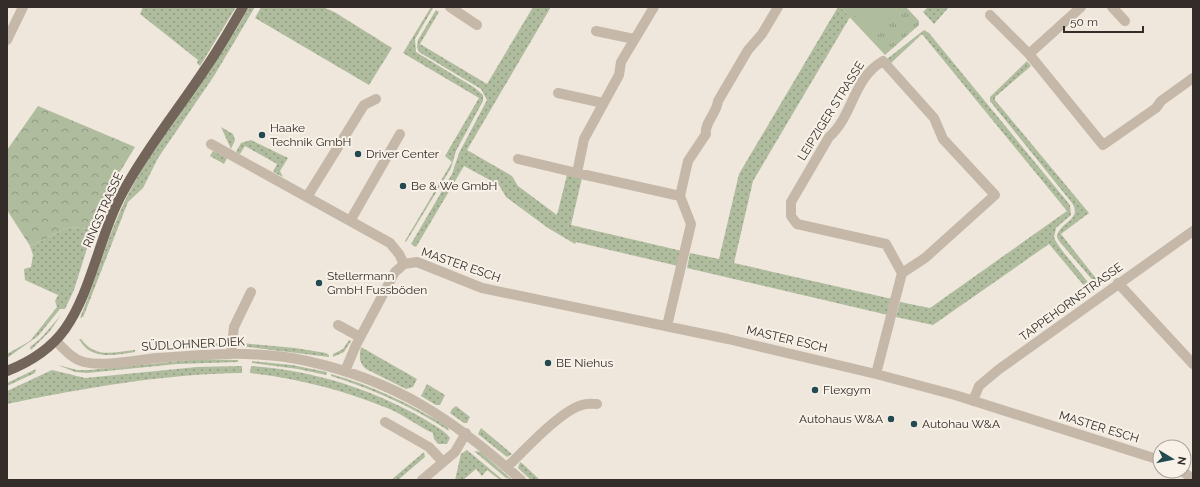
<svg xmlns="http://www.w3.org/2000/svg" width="1200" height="487" viewBox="0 0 1200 487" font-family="Raleway,sans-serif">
<defs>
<pattern id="grass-dots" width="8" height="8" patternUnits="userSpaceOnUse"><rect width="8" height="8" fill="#b0bc9e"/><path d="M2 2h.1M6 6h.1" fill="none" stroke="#909981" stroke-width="1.8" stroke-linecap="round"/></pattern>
<pattern id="forest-crowns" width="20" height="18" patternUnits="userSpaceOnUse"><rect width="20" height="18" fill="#b0bc9e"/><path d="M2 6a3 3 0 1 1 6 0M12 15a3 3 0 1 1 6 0" fill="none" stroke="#909981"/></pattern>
<pattern id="park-tufts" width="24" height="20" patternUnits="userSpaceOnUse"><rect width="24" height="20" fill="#b0bc9e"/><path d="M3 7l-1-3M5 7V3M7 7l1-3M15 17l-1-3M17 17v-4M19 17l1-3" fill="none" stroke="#909981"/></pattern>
</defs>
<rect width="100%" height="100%" fill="#efe7dc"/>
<!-- grass -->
<path fill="url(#grass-dots)" d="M143,7H236L200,66L197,63L198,60L140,14Z
M249,7H255L214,76L158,158L143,188L128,202L86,310L83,317L80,318C98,274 110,227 133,185C167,123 215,70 249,7Z
M261,7H323L336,13L392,48L369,85L255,18Z
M431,7L433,8L415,39L416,52L475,88L483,95V101L456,151L451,168L406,242L405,241L452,162L445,156L479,98L403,53Z
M533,7H551L467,150L512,176L518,186L557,215L567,175L582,178L571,225L682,251L678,266L576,242L575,244L548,228L506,197L499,185L464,166L416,247L411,244L452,174L459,153L487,100L481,89L419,52L417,47L418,40L436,10L439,12L420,44L487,84Z
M838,7H840L850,17L753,181L734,263L892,299L888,315L687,268L690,253L719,259L739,174Z
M928,7H949L934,24L923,12Z
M924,30L929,33L1070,205L1071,215L1056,228L1054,237C1057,248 1086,277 1094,291L1091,294L1049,244L933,325L896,317L900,302L930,308L1067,211L922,34L891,63L887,59Z
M1027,61L1031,66L995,97V100L1089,213L1061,234L1102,286L1095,283L1059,241L1057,237C1059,222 1083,220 1072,203L990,101V97Z
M221,127L233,134L235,140L231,149Z
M251,140L288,158L280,171L283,177L273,172L277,164L245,146L240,154L236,152L241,143Z
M213,151L227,158L224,164L210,156Z
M69,227L93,229L74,290L65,309H60L38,336L7,358V354L30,341L57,307L55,301L58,295L25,280L24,269L31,267L33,255L30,246Z
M61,315L50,331L31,350L30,347L41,338Z
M79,339H81C96,359 113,352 135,350V352C116,355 90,361 79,339Z
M349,340L351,341L344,352L333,357V354L343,349Z
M222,343V346L144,351L143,349Z
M241,343L295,348L326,353L329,355V357L240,346Z
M361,347L417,379L413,387L406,389L366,369C359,363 359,356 361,347Z
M200,359L238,360V362L177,364L87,373L75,372L58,365L77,370H89Z
M252,361L292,365L327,372L326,375L298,369L252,363Z
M242,366V373C163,374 84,388 7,404V391L52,370L85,378L197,367Z
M251,366C312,370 373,389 426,420C433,425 446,431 450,438L447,444H438L434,439L433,433C417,426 403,414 387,408C343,390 297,378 250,373Z
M36,369L35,373L7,386V383Z
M331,374C373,386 411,404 448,427L449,431C411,406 375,390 331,376Z
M427,384L445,395L440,405H436L421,396Z
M456,406L470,417L467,423H464L450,413L452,409Z
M481,428L512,454L507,457L478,434Z
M467,450L503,480H500L487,470L482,476L476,469L463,480H455L461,454Z
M474,451L481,452L511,479L506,478Z
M424,452L425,457L398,480H391Z
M520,462L523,464L540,480H531L518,468Z"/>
<!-- forest -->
<path fill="url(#forest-crowns)" d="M38,106L135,147L104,198L93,229L69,227L30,246L7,210V150Z"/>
<!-- park -->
<path fill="url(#park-tufts)" d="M840,7H906L919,21V25L885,55Z"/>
<!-- pitch -->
<path fill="#b0bc9e" d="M846,7H883L894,19L875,37Z"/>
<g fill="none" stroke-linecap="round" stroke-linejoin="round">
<!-- minor -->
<path stroke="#c5b8a9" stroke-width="10" d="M450,7L477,25
M654,7L621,62L619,75L584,139L577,173L680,196
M1112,7L1125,21
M990,15L1029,54L1103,145L1156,108L1161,101L1193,78
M596,31L634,39
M7,40L23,7
M1029,54L1081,7
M558,93L603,103
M211,144L390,243L399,254L404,264L417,262L482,288L728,339L876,374L955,395L1160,460
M518,159L577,173
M307,197L364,105L376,99
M350,221L400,134
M1118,283L1193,364
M338,325L360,337
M667,326L691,224L680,196L688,161L706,134C704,123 717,113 718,101L748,50L762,34L778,7
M56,341C64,349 72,359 84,362C105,367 136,360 157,358C207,354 258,350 307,361C397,381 454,420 521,480
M231,354L234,327L251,292
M345,371L356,345L395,272L404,264
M876,374L902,273L925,258L995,195L943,139L934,118L883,61C852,79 854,115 829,137L791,202V216L797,224L886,244L902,273
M973,401L979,386L998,370L1193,231
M385,422L429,447L443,462
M507,467C524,451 560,411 582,405C587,403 592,404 597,404
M1182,471L1193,479
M422,480L455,452L466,433"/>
<!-- major -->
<path stroke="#74655b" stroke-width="10" d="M7,371C30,362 50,350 65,329C92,291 100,232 124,190C148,146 178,110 205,69C219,49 231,28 243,7"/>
</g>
<!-- markers -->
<g fill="#224a50" stroke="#f7f1e8" stroke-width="1.5">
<circle cx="262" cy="135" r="4"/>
<circle cx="358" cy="154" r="4"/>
<circle cx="403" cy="186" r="4"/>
<circle cx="319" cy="283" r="4"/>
<circle cx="548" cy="363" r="4"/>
<circle cx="815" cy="390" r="4"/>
<circle cx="891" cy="419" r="4"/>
<circle cx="914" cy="424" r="4"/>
</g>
<g text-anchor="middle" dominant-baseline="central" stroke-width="4" stroke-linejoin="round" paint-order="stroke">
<!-- street labels -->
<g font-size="12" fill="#332c28" stroke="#f7f1e8">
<text transform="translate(831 111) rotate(-58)">LEIPZIGER STRASSE</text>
<text transform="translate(103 210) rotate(-66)">RINGSTRASSE</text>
<text transform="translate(461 265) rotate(19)">MASTER ESCH</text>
<text transform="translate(1071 302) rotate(-36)">TAPPEHORNSTRASSE</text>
<text transform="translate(787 339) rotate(13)">MASTER ESCH</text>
<text transform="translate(193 344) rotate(-3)">SÜDLOHNER DIEK</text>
<text transform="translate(1099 427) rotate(17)">MASTER ESCH</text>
</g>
<!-- poi labels -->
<g font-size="12" fill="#332c28" stroke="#f7f1e8" text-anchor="start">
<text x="270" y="128">Haake<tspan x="270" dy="14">Technik GmbH</tspan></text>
<text x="366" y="154">Driver Center</text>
<text x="411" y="186">Be &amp; We GmbH</text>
<text x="327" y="276">Stellermann<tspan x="327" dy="14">GmbH Fussböden</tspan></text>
<text x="556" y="363">BE Niehus</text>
<text x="823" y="390">Flexgym</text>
<text x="883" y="419" text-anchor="end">Autohaus W&amp;A</text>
<text x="922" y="424">Autohau W&amp;A</text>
</g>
</g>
<!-- border -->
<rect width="1200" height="487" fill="none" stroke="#332c28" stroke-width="16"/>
<!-- north arrow -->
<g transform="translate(1172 459) rotate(100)"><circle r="19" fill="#f7f1e8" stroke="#a9a29b"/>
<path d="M0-3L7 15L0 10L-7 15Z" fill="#224a50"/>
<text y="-6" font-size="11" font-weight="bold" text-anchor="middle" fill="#332c28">N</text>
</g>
<!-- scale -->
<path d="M1064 26v6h79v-6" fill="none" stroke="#332c28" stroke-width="2"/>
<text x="1070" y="26" font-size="12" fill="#332c28" stroke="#f7f1e8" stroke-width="3" paint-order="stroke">50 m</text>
</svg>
